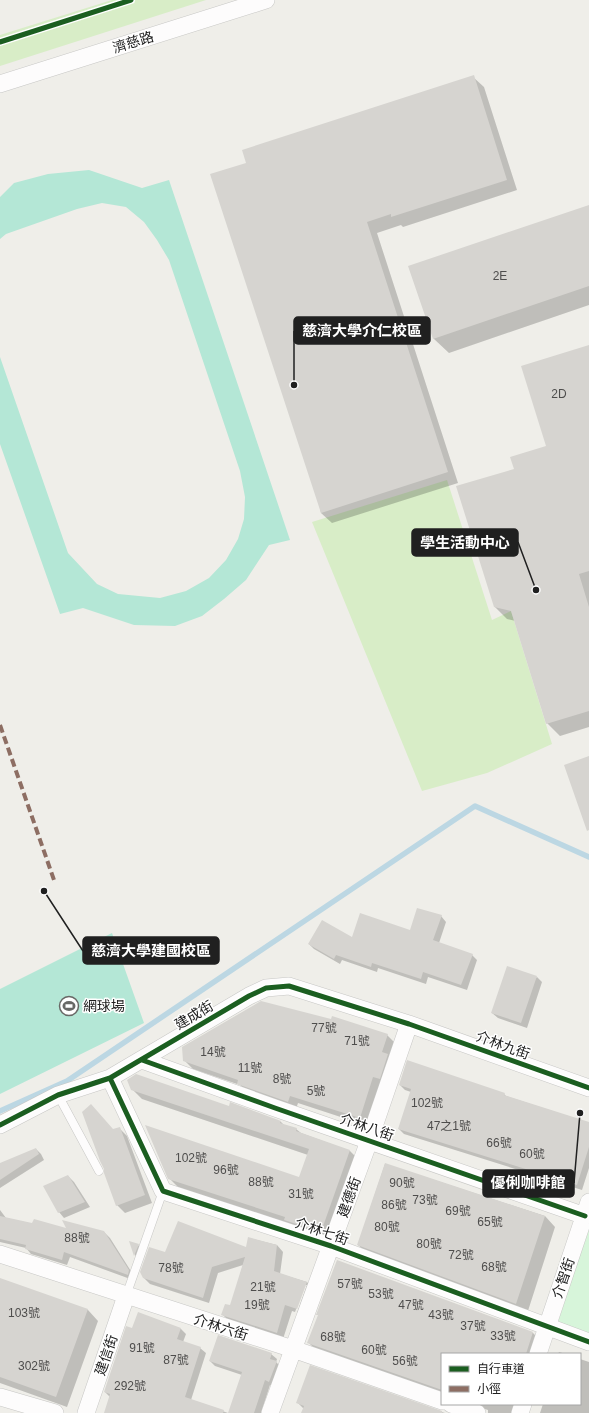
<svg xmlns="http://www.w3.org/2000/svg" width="589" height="1413" viewBox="0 0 589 1413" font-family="Arial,'Noto Sans TC',sans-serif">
<rect width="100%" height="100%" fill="#efeee9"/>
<!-- grass -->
<path fill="#d8edc7" d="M112,0H206L0,66V35Z
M447,480L492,620L511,611L552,744L487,773L422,791L312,522Z"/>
<!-- park -->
<path fill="#d7f5da" d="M589,1230V1335L556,1323Z"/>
<!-- pitch -->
<path fill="#b4e7d6" d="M89,170L142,188L169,180L290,540L269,545L246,580L224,599L202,616L175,626L134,625L83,608L60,614L0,444V357L68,553L97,584L118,594L160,598L186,591L209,578L226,560L238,539L244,519L245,497L240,471L169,260L157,240L144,222L126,207L102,203L77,209L6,234L0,239V197L14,183L48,174Z
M112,933L144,1023L0,1094V989Z"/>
<!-- shadow -->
<path fill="#0003" d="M473,77L484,87L517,190L403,227L401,225L377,233L458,483L332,523L321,513L248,163Z
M589,206V305L449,353L434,339L409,267Z
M589,346V727L560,736L547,723L516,621L507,619L494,606L515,469L547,446Z
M441,916L446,922L439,943L472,955L477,960L467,990L428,977L426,984L378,968L377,972L342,960L340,964L314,949L309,944L410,931Z
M537,977L542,982L527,1028L498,1018L492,1013Z
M387,1035L395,1043L368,1126L298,1103L296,1109L246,1091L240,1085L193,1069L184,1060Z
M400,1085L504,1094L506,1096L589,1123V1168L582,1190L404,1134L399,1129L411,1092L405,1090Z
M132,1089L230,1107L281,1122L284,1125L296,1129L301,1133L350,1151L359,1160L330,1241L179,1188L169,1178H300L308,1155L142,1099Z
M119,1128L127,1136L152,1203L125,1213L117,1205L105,1168L113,1130Z
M36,1149L41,1154L44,1160L0,1188V1164Z
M385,1164L545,1216L555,1227L527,1314L369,1255L358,1245Z
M68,1176L74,1182L90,1207L64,1218L59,1212Z
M0,1210L6,1218L33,1224L68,1230L104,1232L110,1238L134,1276L133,1280L70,1257L67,1265L31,1254L26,1248L0,1242Z
M249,1238L277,1245L283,1252L280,1274L307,1282L313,1289L303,1314L297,1313L307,1285H305L295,1312L292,1311L283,1339L229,1321L223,1315L231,1306L243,1265L218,1273L209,1303L150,1284L144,1278L166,1253L247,1248Z
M131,1243L138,1245L143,1250L140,1260L135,1255Z
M0,1279L88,1310L98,1321L67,1407L0,1383Z
M139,1314L181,1329L186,1334L183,1342L200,1348L206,1353L191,1400L228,1413H105L110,1397L105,1392Z
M533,1333L540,1340L535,1354H442V1394L316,1350L309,1343Z
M559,1352L566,1354H558Z
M271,1354L277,1359L276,1362L282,1368L275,1387L270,1385L261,1413H229L242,1375L215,1366L210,1361Z
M580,1359L589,1362V1413H540L543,1404H580Z
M297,1402L438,1411L445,1413H303L304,1409Z
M470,1404H517L514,1413H488V1410Z"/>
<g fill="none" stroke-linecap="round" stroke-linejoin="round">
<!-- stream -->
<path stroke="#bcd7e3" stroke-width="5.5" d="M0,1111L67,1081L475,806L589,857"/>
</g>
<!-- building -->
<path fill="#d6d4d0" d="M474,75L507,180L391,217V214L367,222L448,472L321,513L210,174L246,163L242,150Z
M589,205V286L433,339L408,266Z
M589,345V571L579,574L589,607V711L546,724L511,611L494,607L456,486L514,469L510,457L546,446L521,366Z
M589,756V830L587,831L564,765Z
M417,908L442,915L433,940L473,954L461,985L423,972L421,979L372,963L371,967L336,955L334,959L308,944L322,920L352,937L360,913L410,930Z
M507,966L537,976L521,1023L491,1013Z
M261,1001L331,1019L332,1016L388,1034L382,1052L388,1054L380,1079L373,1077L360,1118L290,1096L288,1102L237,1084L238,1080L183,1061L182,1047Z
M407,1060L505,1093L504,1095L589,1122V1147L577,1185L398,1129L411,1089L399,1085Z
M136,1074L229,1106L230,1102L281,1121L280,1123L297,1128L296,1131L350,1150L321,1232L284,1220L285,1217L168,1179L145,1125L299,1177L309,1149L131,1090L127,1080Z
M91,1104L113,1129L120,1127L145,1195L116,1206L104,1173V1169L100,1161L82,1112Z
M36,1148L39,1154L0,1180V1163Z
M385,1163L545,1216L516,1304L357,1245Z
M68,1175L85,1202L58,1213L43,1186Z
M0,1216L32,1223L34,1219L66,1228L62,1220L104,1231L129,1270L128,1275L64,1252L62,1260L25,1249L26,1245L0,1239Z
M178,1221L246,1247L248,1237L277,1245L274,1271L307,1282L297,1309L285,1305L277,1333L221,1315L225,1304L230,1305L245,1257L212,1267L203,1298L143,1278L140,1272L149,1247L165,1252Z
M129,1241L139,1244L134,1256Z
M337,1260L533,1332L526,1354H442V1390L307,1343L318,1315H316Z
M0,1278L88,1309L56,1397L0,1377Z
M138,1312L181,1328L177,1339L201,1347L185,1397L224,1410L223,1413H104L110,1394L104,1392L126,1326L132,1328Z
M218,1335L272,1353L270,1359L277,1361L269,1382L265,1380L254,1413H228L242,1372L209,1361Z
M310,1365L442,1411V1413H301L304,1406L296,1403Z"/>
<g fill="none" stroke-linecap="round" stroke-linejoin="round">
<defs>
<path id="service" d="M58,1095L99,1171
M126,1296L163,1191"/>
<path id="minor" d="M0,84L266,0
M142,1060L275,1108L585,1216
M110,1078L163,1191L331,1246L589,1342
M0,1125L58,1095L110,1078L249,996L266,988L289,986L409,1024L589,1088
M0,1254L293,1349L442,1401
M538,1354L589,1202
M0,1397L55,1413
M451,1404L477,1413
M86,1413L126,1296
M270,1413L369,1141L409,1024
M520,1413L523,1404"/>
</defs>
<!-- service casing -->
<use href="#service" stroke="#c7c7c5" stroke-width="9"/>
<!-- minor casing -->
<use href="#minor" stroke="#c7c7c5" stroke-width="18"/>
<!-- service -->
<use href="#service" stroke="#fdfcfc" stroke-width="8"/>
<!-- minor -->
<use href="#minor" stroke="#fdfcfc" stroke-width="17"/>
<!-- quiet -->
<path stroke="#8d6e63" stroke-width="4" stroke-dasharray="8 4" stroke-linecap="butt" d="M0,725L54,880"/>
<defs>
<path id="cycleway" d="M0,42L131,0
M142,1060L275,1108L585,1216
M110,1078L163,1191L331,1246L589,1342
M0,1125L58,1095L110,1078L249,996L266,988L289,986L409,1024L589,1088"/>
</defs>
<!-- cycleway casing -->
<use href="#cycleway" stroke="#fff" stroke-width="8"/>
<!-- cycleway -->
<use href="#cycleway" stroke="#1b5e20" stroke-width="5"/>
</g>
<!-- icons -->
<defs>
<symbol id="stadium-ring" viewBox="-11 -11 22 22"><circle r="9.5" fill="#fff" stroke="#686866" stroke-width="1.5"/><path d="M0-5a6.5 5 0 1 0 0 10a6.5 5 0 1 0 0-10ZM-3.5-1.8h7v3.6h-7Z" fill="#686866"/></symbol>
</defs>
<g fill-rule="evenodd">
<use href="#stadium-ring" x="58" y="995" width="22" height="22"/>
</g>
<g text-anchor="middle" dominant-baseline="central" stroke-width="3" stroke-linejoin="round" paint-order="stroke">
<!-- number labels -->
<g font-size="12" fill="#4e4d4c">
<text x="500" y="276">2E</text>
<text x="559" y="394">2D</text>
<text x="324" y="1028">77號</text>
<text x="357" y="1041">71號</text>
<text x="213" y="1052">14號</text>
<text x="250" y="1068">11號</text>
<text x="282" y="1079">8號</text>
<text x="316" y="1091">5號</text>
<text x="427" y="1103">102號</text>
<text x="449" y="1126">47之1號</text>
<text x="499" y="1143">66號</text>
<text x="532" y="1154">60號</text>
<text x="191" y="1158">102號</text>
<text x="226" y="1170">96號</text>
<text x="261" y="1182">88號</text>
<text x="402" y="1183">90號</text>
<text x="301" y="1194">31號</text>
<text x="425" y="1200">73號</text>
<text x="394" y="1205">86號</text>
<text x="458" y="1211">69號</text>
<text x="490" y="1222">65號</text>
<text x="387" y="1227">80號</text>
<text x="77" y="1238">88號</text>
<text x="429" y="1244">80號</text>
<text x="461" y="1255">72號</text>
<text x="494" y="1267">68號</text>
<text x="171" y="1268">78號</text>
<text x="350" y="1284">57號</text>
<text x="263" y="1287">21號</text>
<text x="381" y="1294">53號</text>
<text x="257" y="1305">19號</text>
<text x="411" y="1305">47號</text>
<text x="24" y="1313">103號</text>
<text x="441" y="1315">43號</text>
<text x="473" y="1326">37號</text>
<text x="503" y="1336">33號</text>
<text x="333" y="1337">68號</text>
<text x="142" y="1348">91號</text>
<text x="374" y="1350">60號</text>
<text x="176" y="1360">87號</text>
<text x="405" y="1361">56號</text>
<text x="34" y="1366">302號</text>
<text x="130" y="1386">292號</text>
</g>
<!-- street labels -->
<g font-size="14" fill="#202020" stroke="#fff">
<text transform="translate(133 42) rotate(-17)">濟慈路</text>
<text transform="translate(194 1015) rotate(-31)">建成街</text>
<text transform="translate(503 1045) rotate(20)">介林九街</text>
<text transform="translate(367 1127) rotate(19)">介林八街</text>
<text transform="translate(349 1197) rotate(-70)">建德街</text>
<text transform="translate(322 1231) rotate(19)">介林七街</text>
<text transform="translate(563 1278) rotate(-71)">介智街</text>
<text transform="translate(221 1327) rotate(18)">介林六街</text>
<text transform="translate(106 1355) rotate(-71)">建信街</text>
</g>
<!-- poi labels -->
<g font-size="14" fill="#202020" stroke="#fff" text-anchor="start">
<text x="83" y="1006">網球場</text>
</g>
</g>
<!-- callouts -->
<path fill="none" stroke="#202020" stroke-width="1.5" d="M294 385L294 331M536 590L518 542M44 891L83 951M580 1113L574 1183"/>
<g fill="#202020" stroke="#fff" stroke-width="1.5">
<circle cx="294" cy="385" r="4"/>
<circle cx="536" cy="590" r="4"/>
<circle cx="44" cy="891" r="4"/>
<circle cx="580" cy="1113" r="4"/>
</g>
<g fill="#202020" stroke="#202020" stroke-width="1.5">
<rect x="294" y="317" width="136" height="27" rx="4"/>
<rect x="412" y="529" width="106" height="27" rx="4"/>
<rect x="83" y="937" width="136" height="27" rx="4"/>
<rect x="483" y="1170" width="91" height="27" rx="4"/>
</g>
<g font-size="15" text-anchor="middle" font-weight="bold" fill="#fff">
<text x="362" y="336">慈濟大學介仁校區</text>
<text x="465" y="548">學生活動中心</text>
<text x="151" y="956">慈濟大學建國校區</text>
<text x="528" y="1188">優俐咖啡館</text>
</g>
<!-- legend -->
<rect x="441" y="1353" width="140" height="52" fill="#ffffff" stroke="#a6a6a6"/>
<rect x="449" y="1366" width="20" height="6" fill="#1b5e20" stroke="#a6a6a6"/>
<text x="477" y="1373" font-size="12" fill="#202020">自行車道</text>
<rect x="449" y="1386" width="20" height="6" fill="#8d6e63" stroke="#a6a6a6"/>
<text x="477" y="1393" font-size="12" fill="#202020">小徑</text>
</svg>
